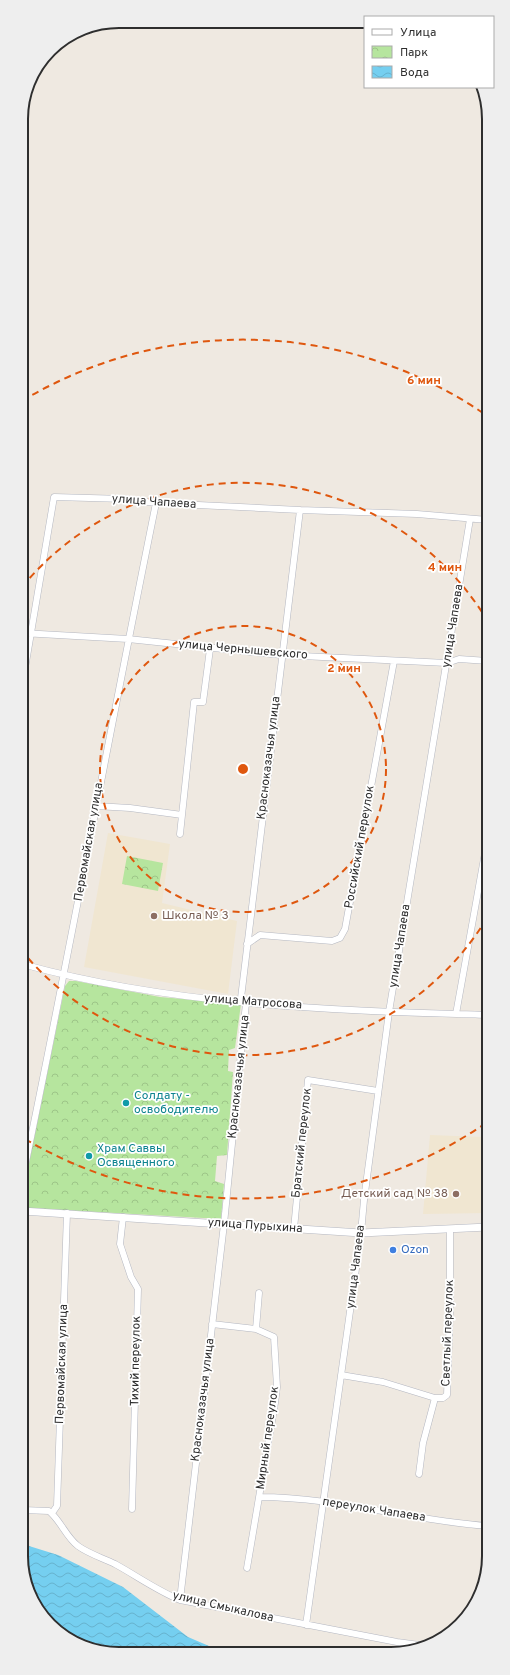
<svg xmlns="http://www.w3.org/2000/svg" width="510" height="1675" viewBox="0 0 510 1675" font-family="Overpass,sans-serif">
<defs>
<pattern id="park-crowns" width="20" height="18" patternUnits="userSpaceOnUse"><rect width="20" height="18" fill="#b6e59e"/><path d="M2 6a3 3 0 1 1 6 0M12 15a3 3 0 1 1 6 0" fill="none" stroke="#9dc588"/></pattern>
<pattern id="water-waves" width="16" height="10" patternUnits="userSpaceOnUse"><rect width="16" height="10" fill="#75cff0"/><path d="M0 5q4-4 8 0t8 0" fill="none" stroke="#66b2ce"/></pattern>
</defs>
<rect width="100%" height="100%" fill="#efe9e1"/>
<!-- education -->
<path fill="#f0e6d1" d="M108,833L170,844L162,903L237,921L228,994L84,967Z
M430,1135L483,1137L482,1173L488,1174V1213L423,1214Z"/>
<!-- park -->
<path fill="url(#park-crowns)" d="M127,856L163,863L158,891L122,884Z
M69,981H76L160,997L241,1004L235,1048L229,1050L228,1071L233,1072L227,1155L217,1156L215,1181L224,1184L221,1219L27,1208L22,1198L65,986Z"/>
<!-- water -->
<path fill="url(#water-waves)" d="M23,1546H29L58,1555L123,1587L188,1637L223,1652H99L49,1625L23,1575Z"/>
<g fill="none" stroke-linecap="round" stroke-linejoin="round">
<defs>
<path id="minor" d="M22,633L128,639L281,655L447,663L459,659L488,661
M22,686L54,497L125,499L156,503L300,510L417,514L488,520
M96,806L130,808L182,815
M180,834L194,702H203L210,649
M247,944L260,935L332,941L340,938L345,929L394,661
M22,964C174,1006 332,1010 488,1015
M456,1014L488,836
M22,1181C69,956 110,729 156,503
M123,1217L120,1244L131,1277L138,1289L132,1509
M294,1229L308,1080L378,1091
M212,1324L256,1329
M341,1375L383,1382L435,1398
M419,1474L423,1443L435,1398H443L447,1395L450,1313V1229
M259,1497C337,1497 411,1521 489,1526
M23,1510L49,1511C61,1521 66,1537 78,1546C89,1554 103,1558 115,1564C137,1576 156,1590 180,1600L397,1642L427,1646
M52,1513L57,1506L67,1213
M247,1568L275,1403L277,1387L274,1337L256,1329L259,1293
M180,1600L224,1224L246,1003L241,998L300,510
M306,1625L361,1233L364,1200L389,1012L470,519"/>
<path id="tertiary" d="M22,1211L361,1233L488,1227"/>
</defs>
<!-- minor casing -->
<use href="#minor" stroke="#b4b7c1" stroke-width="7"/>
<!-- tertiary casing -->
<use href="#tertiary" stroke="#b4b7c1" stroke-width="8"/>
<!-- minor -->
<use href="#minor" stroke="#fff" stroke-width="6"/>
<!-- tertiary -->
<use href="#tertiary" stroke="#fff" stroke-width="7"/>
</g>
<!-- distance rings -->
<g fill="none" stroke="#df570e" stroke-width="2" stroke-dasharray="7 5">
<circle cx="243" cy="769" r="143"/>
<path d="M487 918A286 286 0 0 1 22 951M22 587A286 286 0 0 1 487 620"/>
<path d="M486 1123A429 429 0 0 1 25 1139M22 401A429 429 0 0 1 486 415"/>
</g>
<!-- markers -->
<g fill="#8d6e63" stroke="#fff" stroke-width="1.5">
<circle cx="154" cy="916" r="4"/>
<circle cx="456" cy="1194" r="4"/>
</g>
<g fill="#0f9aa8" stroke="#fff" stroke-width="1.5">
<circle cx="126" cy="1103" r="4"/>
<circle cx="89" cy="1156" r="4"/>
</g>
<circle fill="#3f7fe0" stroke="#fff" stroke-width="1.5" cx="393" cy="1250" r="4"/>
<g text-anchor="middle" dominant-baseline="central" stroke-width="3.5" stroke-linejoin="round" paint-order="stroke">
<!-- street labels -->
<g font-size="12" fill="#2e2e2e" stroke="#fff">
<text transform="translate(154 502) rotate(4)">улица Чапаева</text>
<text transform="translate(453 626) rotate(-81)">улица Чапаева</text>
<text transform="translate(243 650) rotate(5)">улица Чернышевского</text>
<text transform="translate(269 758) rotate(-83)">Красноказачья улица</text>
<text transform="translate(89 842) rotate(-80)">Первомайская улица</text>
<text transform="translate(360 847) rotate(-80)">Российский переулок</text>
<text transform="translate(400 946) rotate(-81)">улица Чапаева</text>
<text transform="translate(253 1002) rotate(4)">улица Матросова</text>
<text transform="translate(239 1077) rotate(-84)">Красноказачья улица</text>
<text transform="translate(302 1143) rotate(-84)">Братский переулок</text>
<text transform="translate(255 1226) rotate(4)">улица Пурыхина</text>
<text transform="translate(356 1267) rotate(-83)">улица Чапаева</text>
<text transform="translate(448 1333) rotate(-88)">Светлый переулок</text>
<text transform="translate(136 1361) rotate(-89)">Тихий переулок</text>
<text transform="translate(62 1364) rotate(-88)">Первомайская улица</text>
<text transform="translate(203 1400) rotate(-83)">Красноказачья улица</text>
<text transform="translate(268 1438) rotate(-82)">Мирный переулок</text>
<text transform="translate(374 1510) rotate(9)">переулок Чапаева</text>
<text transform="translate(223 1607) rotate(13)">улица Смыкалова</text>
</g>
<!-- education labels -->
<g font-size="12" fill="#785e54" stroke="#fff" text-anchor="start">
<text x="162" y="916">Школа № 3</text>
<text x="448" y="1194" text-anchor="end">Детский сад № 38</text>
</g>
<!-- culture labels -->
<g font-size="12" fill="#0d838f" stroke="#fff" text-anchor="start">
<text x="134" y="1096">Солдату -<tspan x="134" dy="14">освободителю</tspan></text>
<text x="97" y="1149">Храм Саввы<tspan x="97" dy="14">Освященного</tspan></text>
</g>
<!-- shop labels -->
<g font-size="12" fill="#366cbe" stroke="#fff" text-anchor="start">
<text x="401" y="1250">Ozon</text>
</g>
</g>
<!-- crop -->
<path d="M0 0H510V1675H0ZM119 28H391A91 91 0 0 1 482 119V1556A91 91 0 0 1 391 1647H119A91 91 0 0 1 28 1556V119A91 91 0 0 1 119 28Z" fill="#eee" fill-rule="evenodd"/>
<path fill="none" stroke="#2e2e2e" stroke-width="2" d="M119 28H391A91 91 0 0 1 482 119V1556A91 91 0 0 1 391 1647H119A91 91 0 0 1 28 1556V119A91 91 0 0 1 119 28Z"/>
<circle cx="243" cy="769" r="6" fill="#df570e" stroke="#fff" stroke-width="2"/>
<g font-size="12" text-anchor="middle" font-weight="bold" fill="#df570e" stroke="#fff" stroke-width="3.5" stroke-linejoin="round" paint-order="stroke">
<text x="424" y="384">6 мин</text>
<text x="445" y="571">4 мин</text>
<text x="344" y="672">2 мин</text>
</g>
<!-- legend -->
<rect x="364" y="16" width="130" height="72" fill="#ffffff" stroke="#ababab"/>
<rect x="372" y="29" width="20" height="6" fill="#ffffff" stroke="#ababab"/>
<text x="400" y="36" font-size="12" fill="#2e2e2e">Улица</text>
<rect x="372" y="46" width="20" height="12" fill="url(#park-crowns)" stroke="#ababab"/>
<text x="400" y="56" font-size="12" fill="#2e2e2e">Парк</text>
<rect x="372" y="66" width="20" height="12" fill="url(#water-waves)" stroke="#ababab"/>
<text x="400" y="76" font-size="12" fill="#2e2e2e">Вода</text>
</svg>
